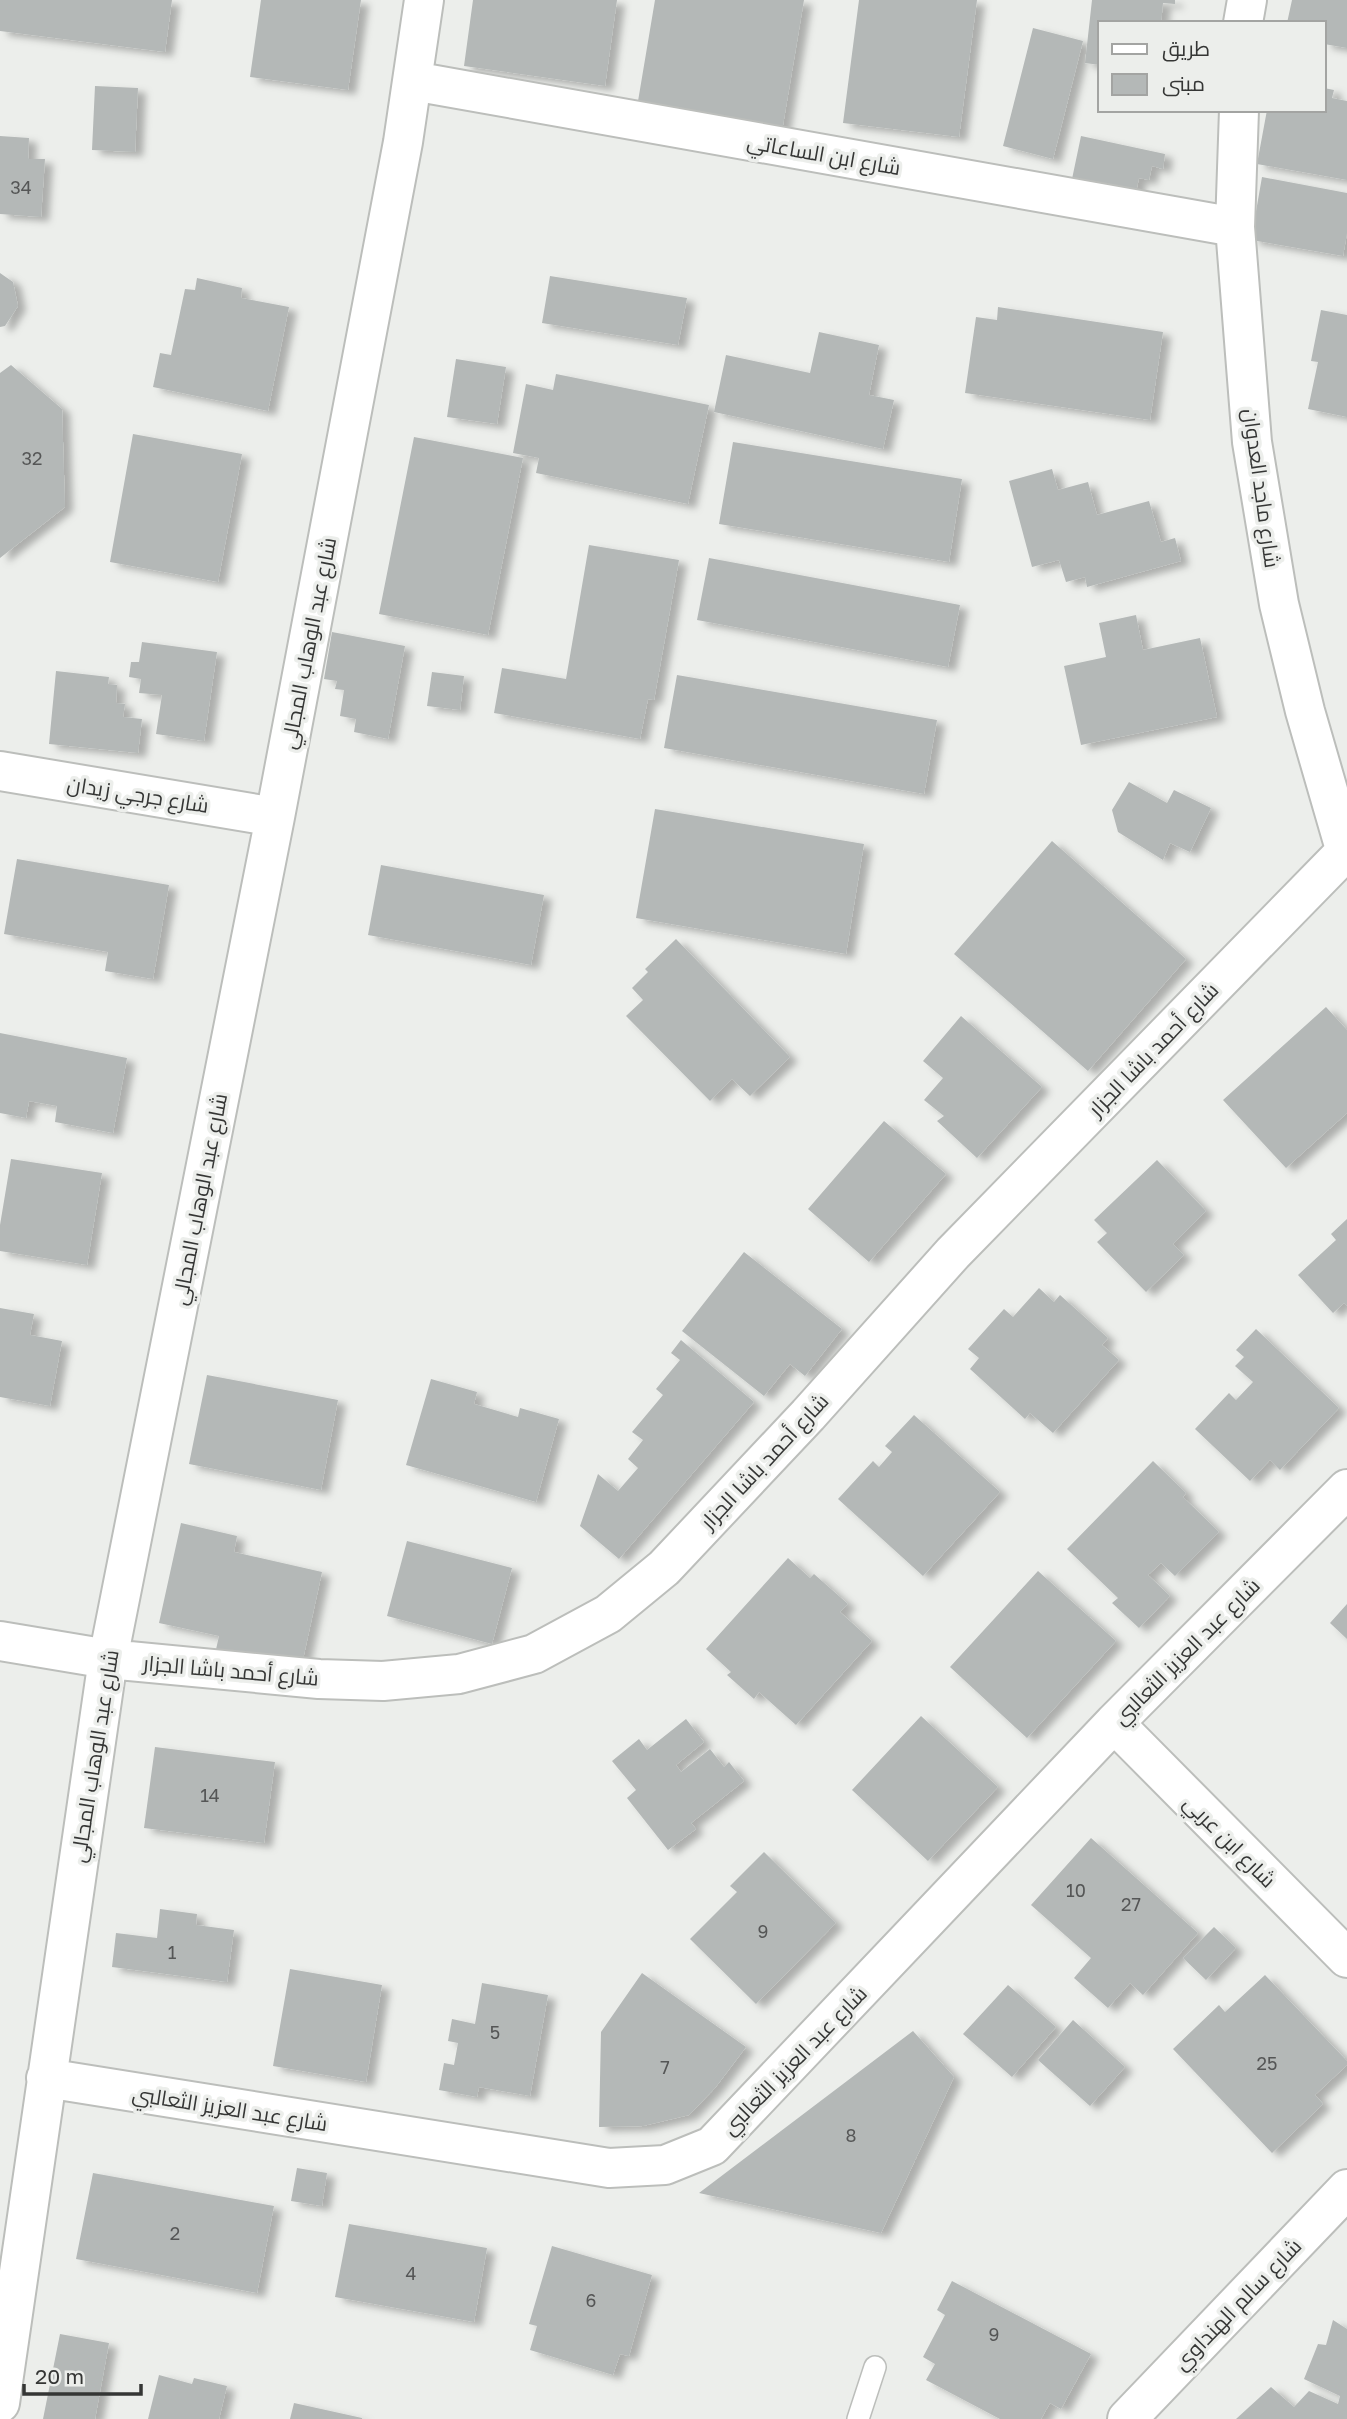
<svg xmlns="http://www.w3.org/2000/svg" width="1347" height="2419" viewBox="0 0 1347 2419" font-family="'Golos Text',Cairo,sans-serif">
<defs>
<filter id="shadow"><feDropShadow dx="8" dy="4.5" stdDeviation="3.5" flood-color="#0004"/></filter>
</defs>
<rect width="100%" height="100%" fill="#eceeeb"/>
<!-- building -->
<path fill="#b4b8b7" filter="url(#shadow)" d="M0,0H172L165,52L0,31Z
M261,0H361L348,90L250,77Z
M473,0H617L605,86L464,66Z
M655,0H804L780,143L635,119Z
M859,0H977L959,137L843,123Z
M1092,0H1175V4L1163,3L1161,23H1100V65L1085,63Z
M1292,0H1347V48L1324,44V23H1287Z
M1033,28L1083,41L1053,159L1003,146Z
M95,86L138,88L135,152L92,150Z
M1324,88L1334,90L1332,98L1347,101V180L1257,164L1267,110H1324Z
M0,136L29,138L28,159H45L41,217L0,214Z
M1081,136L1165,154L1163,169L1152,166L1149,180L1139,178L1136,192L1072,179Z
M1262,177L1347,193V233L1343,256L1251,240Z
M0,273L13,282L18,306L5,326L0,327Z
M550,276L687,298L678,345L542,323Z
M197,278L242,288L241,298L289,307L268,411L153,387L160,353L171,355L185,289L195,290Z
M998,307L1163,332L1150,420L965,393L976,317L997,320Z
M1321,310L1347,315V417L1308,409L1318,362L1311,361Z
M819,332L879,345L869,395L894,400L883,449L714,412L726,355L810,373Z
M456,359L506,367L497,424L447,417Z
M11,365L62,409L65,507L0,558V373Z
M556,374L709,405L688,504L536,473L539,458L513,453L526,384L553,390Z
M133,434L242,454L218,582L110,562Z
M414,437L523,458L488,635L379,614Z
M733,442L962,479L949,562L719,524Z
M1052,469L1058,490L1088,482L1097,515L1149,501L1161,542L1175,538L1181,561L1087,587L1085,577L1066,582L1059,560L1032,567L1009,481Z
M589,545L679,560L654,700L648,699L640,739L494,713L502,668L566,679Z
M709,558L960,605L948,667L697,620Z
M1136,615L1143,650L1200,638L1217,717L1081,745L1064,666L1106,657L1099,623Z
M332,632L405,646L388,739L354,732L356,719L340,716L344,690L335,689L337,681L324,679Z
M142,642L217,652L204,741L156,734L162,695L139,693L141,679L129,677L131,662H139Z
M56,671L109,677L108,684L117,685L116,703L125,704L123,717L142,719L138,753L49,744Z
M432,672L464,676L460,710L427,706Z
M677,675L937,720L924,794L664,748Z
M1129,782L1167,803L1174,790L1211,808L1190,852L1170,843L1163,860L1118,832L1112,810Z
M655,809L864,844L846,954L636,918Z
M1052,841L1186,959L1088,1071L954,954Z
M17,859L169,885L153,979L105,971L108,952L4,934Z
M381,865L544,895L531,965L368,935Z
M676,939L790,1057L750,1096L732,1079L710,1101L626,1016L643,1000L632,988L648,972L645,969Z
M1326,1007L1347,1030V1113L1286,1168L1223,1100Z
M961,1016L1042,1087L977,1158L937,1121L944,1116L924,1100L943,1078L923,1061Z
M0,1033L127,1058L113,1133L55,1122L57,1106L29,1101L26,1118L0,1113Z
M884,1121L946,1174L869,1262L808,1209Z
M11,1159L102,1173L87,1265L0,1251V1225Z
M1157,1160L1206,1211L1173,1244L1184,1255L1146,1292L1097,1242L1107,1233L1094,1220Z
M1347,1219V1306L1344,1303L1333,1313L1298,1275L1336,1240L1331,1234Z
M744,1252L842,1329L805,1376L790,1364L764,1396L682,1331Z
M1039,1288L1054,1302L1060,1295L1108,1338L1102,1345L1119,1360L1053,1433L1030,1413L1025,1419L970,1369L979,1358L968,1349L1004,1309L1013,1317Z
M0,1308L34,1314L30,1335L62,1341L50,1406L0,1397Z
M1256,1329L1339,1408L1280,1470L1270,1460L1250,1481L1195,1429L1229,1393L1236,1400L1253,1382L1235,1366L1244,1357L1236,1350Z
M681,1340L754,1402L619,1559L580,1526L598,1474L618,1491L638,1468L628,1459L643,1440L632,1432L663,1395L656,1389L680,1360L671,1353Z
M207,1375L338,1400L321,1490L189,1464Z
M431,1379L477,1392L474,1404L518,1417L520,1408L559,1419L536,1502L406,1465Z
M914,1415L1000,1492L923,1576L838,1499L873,1461L879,1467L892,1452L885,1446Z
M1153,1461L1186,1493L1183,1497L1219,1532L1175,1576L1161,1563L1148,1575L1170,1596L1139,1628L1112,1603L1118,1598L1067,1549Z
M181,1523L237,1536L234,1552L322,1572L300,1673L215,1654L219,1636L159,1623Z
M407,1541L512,1568L492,1644L387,1616Z
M788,1558L810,1578L814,1574L848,1604L840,1612L872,1641L796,1725L759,1692L754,1699L727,1675L731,1672L706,1649Z
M1038,1571L1116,1641L1027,1738L950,1667Z
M1347,1604V1639L1330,1623Z
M921,1716L998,1787L928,1861L852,1790Z
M686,1719L704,1742L676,1765L681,1772L710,1749L724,1767L729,1762L744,1781L691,1823L696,1829L668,1850L627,1798L636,1790L612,1761L639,1739L647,1750Z
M155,1747L275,1762L264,1843L144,1828Z
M1091,1838L1198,1933L1143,1995L1130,1983L1108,2008L1074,1978L1091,1958L1031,1905Z
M764,1852L836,1923L756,2004L690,1939L737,1892L730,1886Z
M160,1909L197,1914L196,1925L234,1930L227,1982L112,1967L116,1933L157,1938Z
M1214,1927L1236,1948L1206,1980L1183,1958Z
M290,1969L382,1985L366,2082L273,2066Z
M642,1973L746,2047L715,2088L689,2115L643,2126L599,2127L601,2032Z
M1265,1975L1347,2061V2065L1315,2095L1323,2104L1272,2153L1173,2049L1219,2005L1225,2012Z
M482,1983L548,1995L530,2096L479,2087L477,2097L439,2090L444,2063L454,2065L458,2043L448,2041L452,2019L475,2024Z
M1008,1985L1056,2027L1012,2077L963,2034Z
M1073,2020L1125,2067L1090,2106L1038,2060Z
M913,2031L954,2077L881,2233L699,2193Z
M297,2168L327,2173L322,2206L291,2201Z
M93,2173L274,2206L257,2293L76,2259Z
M349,2224L487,2248L474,2322L335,2297Z
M552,2246L652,2275L629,2356L620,2354L613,2375L530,2350L537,2326L529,2324Z
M952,2281L1091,2354L1061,2409L1050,2403L1041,2419H1000L926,2380L935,2364L923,2357L945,2315L937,2310Z
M1333,2320L1347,2329V2419H1236L1271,2387L1294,2407L1309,2391L1338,2404L1340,2396L1304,2379L1318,2344L1326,2345Z
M60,2334L109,2343L95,2419H43Z
M159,2375L192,2384L194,2378L227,2386L219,2419H148Z
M294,2403L362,2418V2419H290Z"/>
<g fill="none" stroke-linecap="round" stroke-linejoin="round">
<defs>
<path id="service" d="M858,2419L875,2367"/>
<path id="minor" d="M1243,23L1247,0
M413,81L1235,227
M1239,110L1235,227L1252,442L1279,604L1305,711L1347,856
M0,771L275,817
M0,1641L108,1659L319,1679L383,1681L459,1674L534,1654L608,1614L664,1568L808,1415L953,1253L1345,852
M1114,1723L1347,1958
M46,2078L609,2168L665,2165L712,2146L1114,1723L1347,1489
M0,2403L108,1659L275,817L403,142L424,0
M1127,2419L1347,2189"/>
</defs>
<!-- service casing -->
<use href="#service" stroke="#bcbebb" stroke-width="24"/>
<!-- minor casing -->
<use href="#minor" stroke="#bcbebb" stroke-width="42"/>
<!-- service -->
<use href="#service" stroke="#fff" stroke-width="21"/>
<!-- minor -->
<use href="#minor" stroke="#fff" stroke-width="38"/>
</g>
<g text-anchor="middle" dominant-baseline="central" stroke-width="7" stroke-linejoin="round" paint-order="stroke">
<!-- number labels -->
<g font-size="18" fill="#555656">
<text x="21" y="187">34</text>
<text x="32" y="458">32</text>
<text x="210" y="1795">14</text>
<text x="1076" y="1890">10</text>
<text x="1131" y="1904">27</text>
<text x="763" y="1931">9</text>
<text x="172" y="1952">1</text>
<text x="495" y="2032">5</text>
<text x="1267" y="2063">25</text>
<text x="665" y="2067">7</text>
<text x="851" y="2135">8</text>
<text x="175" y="2233">2</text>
<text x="411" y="2273">4</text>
<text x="591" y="2300">6</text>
<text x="994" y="2334">9</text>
</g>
<!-- street labels -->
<g font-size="21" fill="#353635" stroke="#eceeeb">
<text transform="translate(824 154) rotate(10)">شارع ابن الساعاتي</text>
<text transform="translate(1262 488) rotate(82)">شارع ماجد العدوان</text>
<text transform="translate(308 643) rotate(-79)">شارع عبد الوهاب المجالي</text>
<text transform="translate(138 794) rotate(9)">شارع جرجي زيدان</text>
<text transform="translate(1153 1049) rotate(-46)">شارع أحمد باشا الجزار</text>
<text transform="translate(199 1199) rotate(-79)">شارع عبد الوهاب المجالي</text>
<text transform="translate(764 1461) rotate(-47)">شارع أحمد باشا الجزار</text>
<text transform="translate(1186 1651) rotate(-45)">شارع عبد العزيز الثعالبي</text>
<text transform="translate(231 1670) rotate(5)">شارع أحمد باشا الجزار</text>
<text transform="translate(94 1756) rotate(-81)">شارع عبد الوهاب المجالي</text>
<text transform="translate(1230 1841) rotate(45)">شارع ابن عربي</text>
<text transform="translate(794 2060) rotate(-46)">شارع عبد العزيز الثعالبي</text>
<text transform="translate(230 2108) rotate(9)">شارع عبد العزيز الثعالبي</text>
<text transform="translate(1237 2304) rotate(-46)">شارع سالم الهنداوي</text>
</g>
</g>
<!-- legend -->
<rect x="1098" y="21" width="228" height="91" fill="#eceeeb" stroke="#a3a4a2" stroke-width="2"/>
<rect x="1112" y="44" width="35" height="10" fill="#ffffff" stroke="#a3a4a2" stroke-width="2"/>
<text x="1162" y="56" font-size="21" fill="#353635">طريق</text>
<rect x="1112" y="74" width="35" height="21" fill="#b4b8b7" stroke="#a3a4a2" stroke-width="2"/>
<text x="1162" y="91" font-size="21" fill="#353635">مبنى</text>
<!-- scale -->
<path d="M24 2384v10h117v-10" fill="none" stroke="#353635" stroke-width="3.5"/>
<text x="35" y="2384" font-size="21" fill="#353635" stroke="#eceeeb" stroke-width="5" paint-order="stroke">20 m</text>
</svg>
